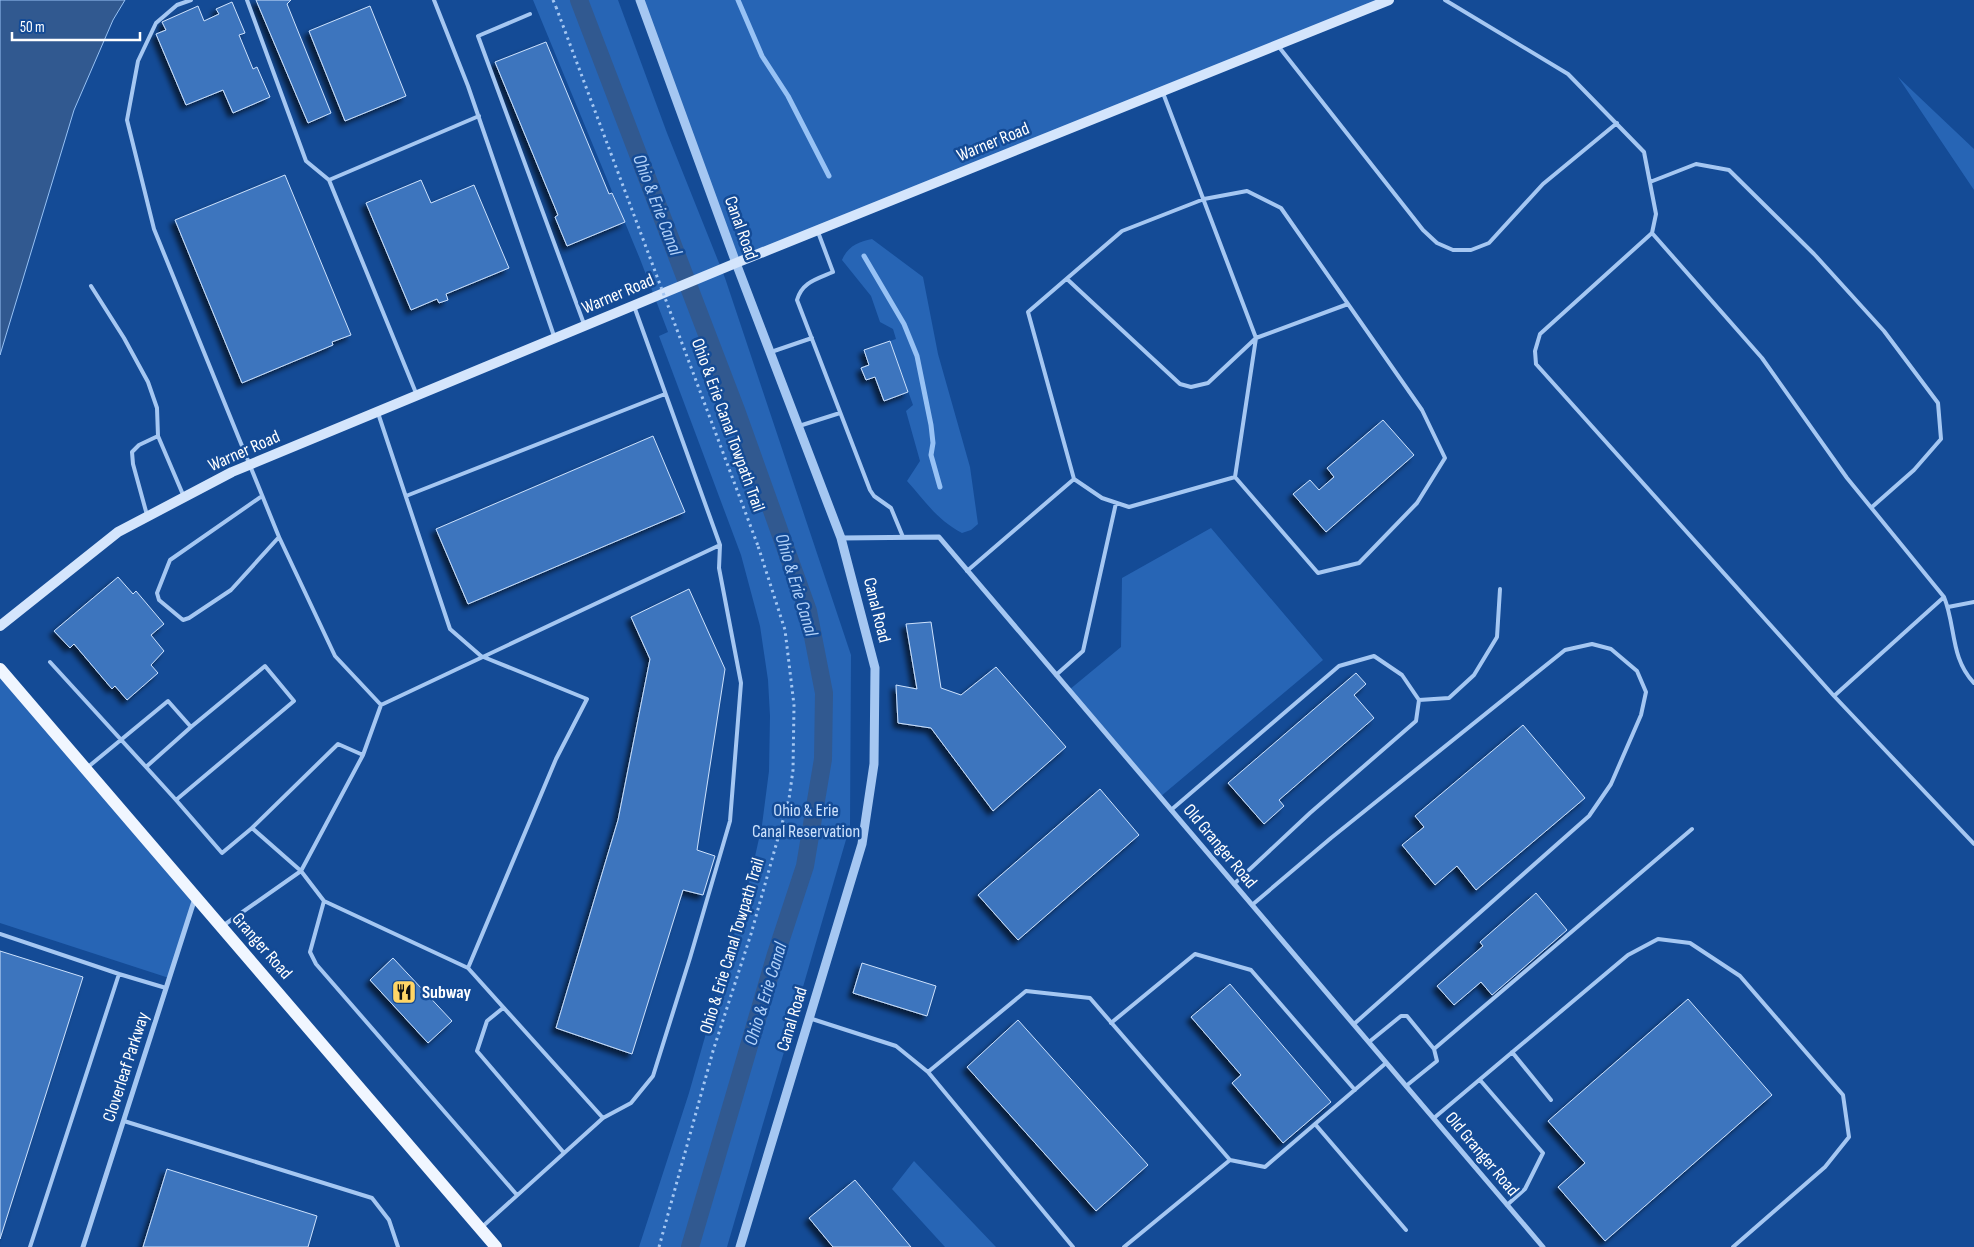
<svg xmlns="http://www.w3.org/2000/svg" width="1974" height="1247" viewBox="0 0 1974 1247" font-family="'Sofia Sans Condensed',sans-serif">
<defs>
<filter id="shadow"><feDropShadow dx="-4.5" dy="4.5" stdDeviation="2.5" flood-color="#0009"/></filter>
</defs>
<rect width="100%" height="100%" fill="#144b96"/>
<!-- green -->
<path fill="#2765b5" d="M533,0H618L667,133L725,278L851,655L850,826L727,1247H639L689,1093L750,879L762,825L769,771L770,716L768,680L760,626L741,555L659,336L668,332L640,259Z
M640,0H1389L736,263Z
M1898,77L1974,149V190Z
M872,239L923,277L938,354L970,467L978,524L971,530L962,533C936,519 926,502 907,481L920,461L906,411L913,405L890,341L896,339L893,329L880,322L871,296L842,260C848,246 858,242 872,239Z
M1211,528L1323,660L1160,797L1069,690L1121,647L1122,578Z
M0,670L196,895L169,978L0,923Z
M914,1161L996,1247H945L892,1189Z"/>
<!-- water -->
<path fill="#315990" stroke="#97c2f5" d="M0,0H125L113,20L74,110L0,355Z"/>
<g fill="none" stroke-linecap="round" stroke-linejoin="round">
<!-- stream -->
<path stroke="#97c2f5" stroke-width="5" d="M738,0L762,56L788,96L829,176
M864,256L904,324L917,356L931,425L933,443L931,455L940,487"/>
<!-- canal -->
<path stroke="#315990" stroke-width="18" d="M579,0L736,410L808,611L824,693L823,759L805,866L776,954L690,1247"/>
</g>
<!-- building -->
<path fill="#3d75be" stroke="#cde2fd" filter="url(#shadow)" d="M256,0H291L287,4L331,113L308,123Z
M232,2L245,33L239,35L253,69L257,67L270,97L233,113L223,90L186,105L156,34L166,30L162,22L198,6L204,21L219,14L216,9Z
M370,6L406,96L345,121L309,31Z
M546,42L609,194L612,193L625,222L567,246L555,217L558,215L495,62Z
M285,175L351,335L332,342L333,345L242,383L175,220Z
M421,180L431,203L474,185L509,268L446,294L448,300L439,303L437,299L411,310L366,203Z
M890,341L908,392L884,401L875,377L866,380L861,368L869,365L864,350Z
M1383,420L1414,455L1326,532L1293,494L1310,480L1319,490L1334,477L1327,468Z
M653,436L685,512L468,604L436,529Z
M118,577L133,594L136,591L164,624L151,635L164,651L151,665L158,673L127,700L115,686L112,689L74,644L70,648L54,631Z
M689,589L725,669L697,850L715,856L703,895L683,890L632,1054L556,1028L618,820L650,659L631,617Z
M931,622L941,688L961,695L996,667L1066,747L993,811L931,728L898,723L896,685L917,689L906,624Z
M1356,673L1366,684L1354,695L1374,718L1279,800L1284,806L1264,824L1228,783Z
M1523,725L1585,798L1476,890L1457,866L1435,885L1402,845L1424,827L1415,816Z
M1100,789L1139,835L1018,940L978,895Z
M1536,893L1567,930L1492,995L1481,982L1454,1005L1437,986L1483,946L1480,942Z
M0,951L83,977L0,1239Z
M393,958L452,1021L428,1043L370,980Z
M862,963L936,986L927,1016L853,993Z
M1230,984L1331,1102L1283,1143L1232,1083L1241,1075L1191,1017Z
M1688,999L1772,1095L1605,1241L1558,1187L1585,1163L1548,1121Z
M1018,1020L1148,1165L1096,1211L967,1067Z
M167,1169L317,1216L308,1247H143Z
M855,1180L911,1247H833L809,1218Z"/>
<g fill="none" stroke-linecap="round" stroke-linejoin="round">
<!-- path -->
<path stroke="#a5c7f2" stroke-width="3" stroke-dasharray="2.5 4" stroke-linecap="butt" d="M553,0L556,7
M659,1247L713,1051L751,934L789,799L793,770L794,705L785,630L758,546"/>
<!-- service -->
<path stroke="#a5c7f2" stroke-width="4" d="M247,0L306,161L329,180
M434,0L468,86L554,336
M1445,0L1568,74L1644,152L1656,214L1652,233L1762,358L1847,478L1944,597C1956,626 1950,658 1974,683
M530,14L478,36L584,324
M1279,47L1423,230L1437,243L1453,250H1471L1489,243L1543,184L1617,123
M1163,93L1256,338L1235,477
M1650,182L1696,164L1729,170L1814,254L1884,331L1938,403L1941,439L1914,470L1872,507
M818,232L833,272C817,279 802,282 797,300L870,490L874,496L891,508L903,537
M1652,233L1540,334L1535,351L1536,364L1834,696
M1067,279L1180,384L1191,387L1208,383L1256,338L1348,304
M91,286L124,338L148,382L157,408L158,436L184,497
M771,352L812,338
M416,393L329,180L479,116
M378,413L450,629L481,656L587,699L556,759L468,968L603,1118L631,1103L653,1076L690,958L730,821L741,683L719,568L720,545L634,306
M799,426L840,413
M262,496L170,560L157,593L159,600L183,620L189,618L231,590L279,537
M406,496L665,394
M147,515L133,464L132,452L139,445L158,436
M967,571L1074,479L1028,312L1122,231L1204,199L1247,191L1281,208L1422,410L1445,458L1417,503L1359,563L1318,573L1235,477L1129,507L1102,498L1074,479
M1944,597L1834,696L1974,844
M1948,607L1974,602
M50,662L146,767L191,727L168,701L88,767
M1056,675L1083,651L1116,503
M1419,700L1449,698L1474,675L1497,637L1500,589
M381,705L720,545
M146,767L176,800L294,701L265,666L191,727
M176,800L222,853L252,828L301,871L363,755L381,705L335,656L279,537L154,229L127,120L138,61L156,23L177,5L191,0
M1171,810L1339,666L1374,656L1402,675L1419,700L1416,721L1310,813L1234,884
M252,828L338,744L363,755
M324,901L468,968
M1252,905L1331,838L1565,650L1592,644L1611,649L1637,671L1646,692L1641,715L1611,784L1589,816L1354,1024
M224,925L301,871L324,901L310,952L316,964L517,1195
M0,934L119,974
M503,1008L487,1021L477,1051L564,1153
M809,1018L896,1046L928,1072L1073,1247
M1111,1023L1195,954L1251,970L1355,1090
M1369,1042L1401,1016H1407L1434,1049L1437,1061L1406,1086
M1434,1049L1692,829
M1512,1052L1551,1100
M928,1072L1026,991L1090,998L1230,1160L1124,1247
M1480,1080L1543,1153L1525,1189L1507,1205
M1434,1118L1628,955L1658,939L1690,943L1740,976L1843,1095L1849,1137L1825,1167L1733,1247
M124,1121L372,1198L389,1220L398,1247
M1315,1124L1406,1230
M1230,1160L1265,1167L1386,1063
M482,1227L603,1118
M30,1247L119,974L166,988"/>
<!-- minor -->
<path stroke="#a5c7f2" stroke-width="5" d="M841,538L939,537L1543,1247
M83,1247L195,898"/>
<!-- tertiary -->
<path stroke="#a5c7f2" stroke-width="9" d="M640,0L736,263L841,538L875,668L874,764L862,844L740,1247"/>
<!-- secondary -->
<path stroke="#d4e5fc" stroke-width="10" d="M0,626L118,532L232,472L736,263L1389,0"/>
<!-- primary -->
<path stroke="#f0f6ff" stroke-width="12" d="M0,669L496,1247"/>
<!-- path-bridge -->
<path stroke="#a5c7f2" stroke-width="3" stroke-dasharray="2.5 4" stroke-linecap="butt" d="M556,7L758,546"/>
</g>
<!-- icons -->
<defs>
<symbol id="restaurant-square" viewBox="-11 -11 22 22"><rect x="-9" y="-9" width="18" height="18" rx="4" fill="#ffd566" stroke="#144b96"/><path d="M-5-6h1v4h1v-4h1v4h1v-4h1v5L-1.5 .5V6h-2V.5L-5-1ZM5-6V6H3V1.5H1.5Q1.5-4 5-6Z" fill="#111"/></symbol>
</defs>
<g fill-rule="evenodd">
<use href="#restaurant-square" x="390" y="978" width="28" height="28"/>
</g>
<g text-anchor="middle" dominant-baseline="central" stroke-width="5" stroke-linejoin="round" paint-order="stroke">
<!-- street labels -->
<g font-size="18" fill="#fff" stroke="#144b96">
<text transform="translate(993 142) rotate(-22)">Warner Road</text>
<text transform="translate(741 228) rotate(70)">Canal Road</text>
<text transform="translate(618 294) rotate(-23)">Warner Road</text>
<text transform="translate(728 425) rotate(70)">Ohio &amp; Erie Canal Towpath Trail</text>
<text transform="translate(244 451) rotate(-24)">Warner Road</text>
<text transform="translate(877 610) rotate(76)">Canal Road</text>
<text transform="translate(1220 846) rotate(50)">Old Granger Road</text>
<text transform="translate(262 946) rotate(49)">Granger Road</text>
<text transform="translate(732 946) rotate(-73)">Ohio &amp; Erie Canal Towpath Trail</text>
<text transform="translate(792 1019) rotate(-73)">Canal Road</text>
<text transform="translate(126 1067) rotate(-72)">Cloverleaf Parkway</text>
<text transform="translate(1482 1154) rotate(50)">Old Granger Road</text>
</g>
<!-- park labels -->
<g font-size="18" fill="#cde2fd" stroke="#144b96">
<text x="806" y="810">Ohio &amp; Erie<tspan x="806" dy="21">Canal Reservation</tspan></text>
</g>
<!-- poi labels -->
<g font-size="18" font-weight="bold" fill="#fff" stroke="#144b96" text-anchor="start">
<text x="422" y="992">Subway</text>
</g>
<!-- water labels -->
<g font-size="19" font-style="italic" fill="#b1d1f9" stroke="#144b96">
<text transform="translate(657 205) rotate(69)">Ohio &amp; Erie Canal</text>
<text transform="translate(796 585) rotate(73)">Ohio &amp; Erie Canal</text>
<text transform="translate(766 994) rotate(-73)">Ohio &amp; Erie Canal</text>
</g>
</g>
<!-- scale -->
<path d="M12 32v8h128v-8" fill="none" stroke="#ffffff" stroke-width="2.5"/>
<text x="20" y="32" font-size="15" fill="#ffffff" stroke="#144b96" stroke-width="4" paint-order="stroke">50 m</text>
</svg>
